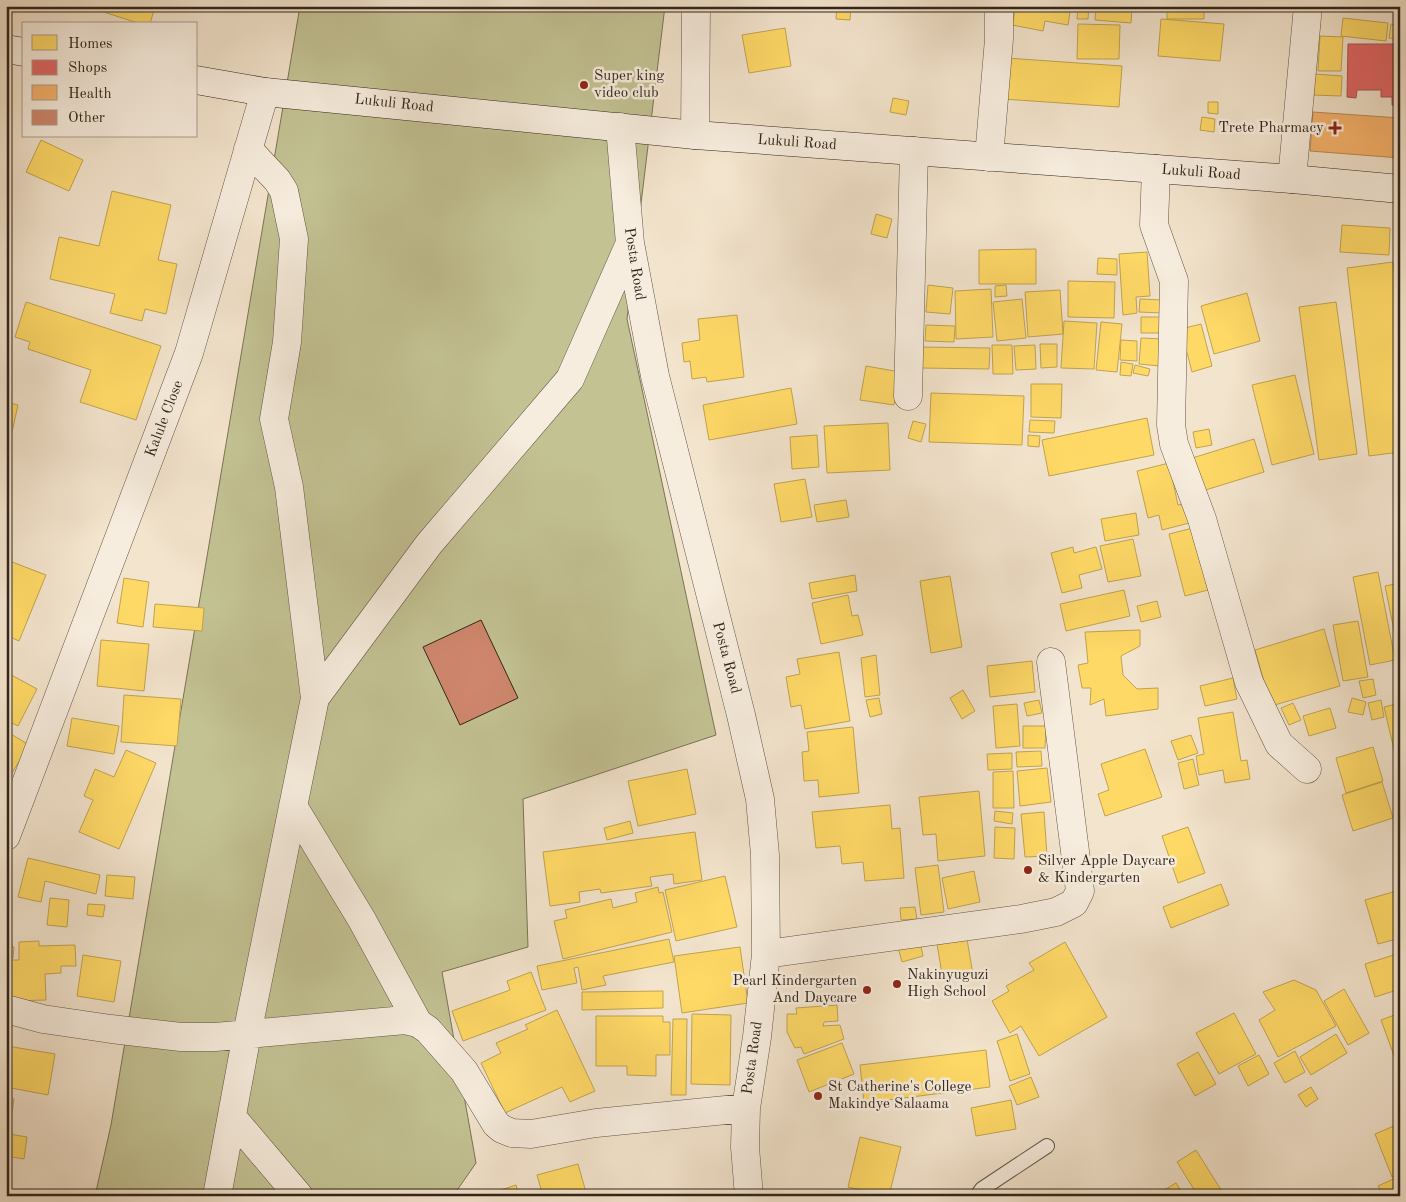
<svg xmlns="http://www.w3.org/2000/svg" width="1406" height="1202" viewBox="0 0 1406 1202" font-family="'Old Standard TT',serif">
<rect width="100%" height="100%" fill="#f3e4cd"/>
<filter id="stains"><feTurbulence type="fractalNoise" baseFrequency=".004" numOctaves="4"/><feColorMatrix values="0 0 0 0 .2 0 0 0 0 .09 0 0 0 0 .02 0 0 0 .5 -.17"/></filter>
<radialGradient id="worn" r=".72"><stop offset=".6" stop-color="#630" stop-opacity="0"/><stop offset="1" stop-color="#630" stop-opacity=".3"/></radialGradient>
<!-- green -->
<path fill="#c3c293" stroke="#7a7456" d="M300,6H665L627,319L716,735L523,799L528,947L442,972L476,1163L453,1196H95L111,1125Z"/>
<!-- homes -->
<path fill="#ffd966" stroke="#c1a34f" d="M85,6H155L150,24H141Z
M837,6H851L850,20L836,19Z
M1016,6H1071L1068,25L1045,21L1043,31L1012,25Z
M1078,6H1089L1088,19H1077Z
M1096,6H1132L1131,23L1095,20Z
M1204,8V19H1167V9Z
M1343,18L1388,23L1386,41L1341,36Z
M1161,19L1224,24L1220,61L1158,56Z
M1078,24L1120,25L1119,59H1077Z
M1391,24L1400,26L1399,40L1389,38Z
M785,28L791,66L749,73L742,35Z
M1320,36L1343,37L1341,71H1318Z
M1006,58L1122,66L1119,107L1003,99Z
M1314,74L1342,76L1341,96L1313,95Z
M893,98L909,101L906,115L890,112Z
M1208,102H1218V114L1208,113Z
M1202,117L1215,119L1214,132L1200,130Z
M41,140L83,160L69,191L26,172Z
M6,157L11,159L6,171Z
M112,191L171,205L158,260L177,264L166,314L145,309L142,321L110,313L115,294L50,279L59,237L99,246Z
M876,214L892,219L887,238L871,234Z
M1342,225L1390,228L1389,255L1340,252Z
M1036,249V284H979V250Z
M1147,252L1150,296L1136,297L1137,313L1123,315L1119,254Z
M1098,258L1117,259V275L1097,274Z
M1393,262L1400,316V452L1369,456L1347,268Z
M1068,281L1115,282L1114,318L1068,317Z
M928,285L953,288L950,314L926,312Z
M1006,285L1007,296L995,297V286Z
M991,289L993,337L956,339L955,291Z
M1060,290L1063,334L1028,337L1025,292Z
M1247,293L1260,341L1214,354L1201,306Z
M1022,299L1026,338L997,341L993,302Z
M1140,299L1163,300L1162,313L1139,312Z
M26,302L161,346L136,420L80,402L91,370L28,349L30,342L15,337Z
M1336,302L1357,454L1319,460L1299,307Z
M737,315L744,377L707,382L706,377L692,379L690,361L684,362L682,343L700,340L698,319Z
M1141,317H1166V333H1141Z
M1064,321L1097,323L1094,369L1061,368Z
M1101,322L1122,324L1117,372L1096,370Z
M1201,324L1212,366L1192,372L1181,329Z
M926,325L955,326L954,342L925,341Z
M1141,338L1163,339L1160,366L1139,364Z
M1121,340L1137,341V361L1120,360Z
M1040,344H1057V367L1041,368Z
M992,345H1012L1013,374H993Z
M1035,345L1036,369L1016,370L1014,346Z
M922,347L990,348L989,369L921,368Z
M1121,362L1133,364L1131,376L1120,375Z
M1135,365L1150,369L1148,376L1133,373Z
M866,366L900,372L894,405L860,400Z
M1295,375L1314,454L1272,465L1252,385Z
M1031,384H1062L1061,418L1031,417Z
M791,388L797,424L709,440L703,405Z
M931,393L1024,396L1022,445L929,442Z
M6,402L18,405L9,446L6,445Z
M1147,418L1154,455L1049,476L1042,440Z
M1030,420L1055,421L1054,433L1029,432Z
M913,421L926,424L921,442L908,438Z
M888,423L890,470L827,473L824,426Z
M1209,429L1212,445L1196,448L1193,432Z
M817,435L819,467L792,469L790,437Z
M1028,435L1040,436L1039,447L1028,446Z
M1254,439L1264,472L1199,492L1189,459Z
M1169,463L1178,505L1189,503L1193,522L1162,530L1159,515L1148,518L1137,471Z
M805,479L812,517L781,522L774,484Z
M846,500L849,517L817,522L814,505Z
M1136,513L1139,535L1105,541L1101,519Z
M1193,528L1208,590L1185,596L1169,534Z
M1133,539L1141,576L1108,582L1100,546Z
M1073,547L1074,553L1096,547L1102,569L1079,575L1082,588L1062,593L1051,553Z
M7,560L46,575L19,641L6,635Z
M1378,572L1395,660L1370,665L1353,577Z
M855,575L857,591L812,599L809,583Z
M950,576L962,647L931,653L920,581Z
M124,578L149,582L143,627L117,623Z
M1400,583V660L1385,586Z
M1124,590L1130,616L1066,631L1060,604Z
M848,595L852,616L858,615L863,635L821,644L812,603Z
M1157,601L1161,617L1141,622L1137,606Z
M155,604L204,608L202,631L153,627Z
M1358,621L1368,677L1343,681L1333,625Z
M1324,629L1340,686L1271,706L1255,650Z
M1140,630V646L1121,656L1123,675L1137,689L1158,688V709L1106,716L1104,699L1090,705L1091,688H1082L1078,665L1088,663L1085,632Z
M101,640L149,644L144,691L97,686Z
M839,652L850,721L805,729L801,705L791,707L786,677L800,674L797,659Z
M876,655L880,695L865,697L861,658Z
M1032,661L1035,692L990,697L987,666Z
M6,672L37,689L18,726L6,720Z
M1233,678L1237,699L1205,706L1200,686Z
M1373,679L1376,695L1363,698L1359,681Z
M963,690L975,711L962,719L950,698Z
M124,695L181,699L177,746L121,742Z
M879,698L882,714L870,717L866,700Z
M1352,698L1366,702L1363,715L1348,712Z
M1039,700L1042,713L1027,716L1024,703Z
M1381,700L1384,717L1372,720L1368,703Z
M1293,703L1301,720L1289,725L1281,708Z
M1400,703V775L1384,707Z
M1017,704L1020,746L996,748L993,706Z
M1330,708L1336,728L1309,736L1303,716Z
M1233,712L1241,761L1247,760L1250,779L1225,783L1223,770L1199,775L1196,756L1204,754L1198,718Z
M72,718L119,726L114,754L67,746Z
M1023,726H1046L1045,748H1023Z
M853,727L859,793L819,797L818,780L804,781L802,752L809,751L807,732Z
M6,731L29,745L9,778L6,776Z
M1191,735L1198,753L1178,760L1171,741Z
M1373,747L1383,781L1346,793L1336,758Z
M1145,749L1162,797L1105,816L1098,794L1109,790L1101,764Z
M126,750L156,763L119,849L79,832L93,800L84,796L95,769L114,777Z
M1041,751L1042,766L1017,767L1016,752Z
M1012,753V769L988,770L987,754Z
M1193,759L1199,785L1184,789L1178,763Z
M1047,768L1051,802L1020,806L1017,771Z
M687,769L696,814L638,826L628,781Z
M1013,771L1014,808H993V772Z
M1382,782L1393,818L1353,831L1342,795Z
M979,791L985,856L938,861L936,834L923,835L919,797Z
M890,805L892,829L900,828L904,878L865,881L863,862L842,864L840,846L816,848L812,812Z
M995,811L1013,813L1012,824L994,821Z
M1044,812L1047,856L1025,857L1021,814Z
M630,821L633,833L607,840L604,828Z
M995,827L1015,828L1014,859L994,858Z
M1188,827L1205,873L1178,883L1162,836Z
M695,832L702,880L674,884L673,874L650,877L652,886L601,893L600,889L579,892L580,902L550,906L543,852Z
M28,858L100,875L96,894L45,881L41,902L18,897Z
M938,865L944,912L921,915L915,868Z
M974,871L980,902L948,909L942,878Z
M107,875L135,877L133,899L105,896Z
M725,876L737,927L676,941L665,890Z
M1221,884L1229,905L1171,928L1163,907Z
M658,887L659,893L663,892L672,932L563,959L554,921L567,918L565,910L611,899L613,908L637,902L635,893Z
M1400,890V938L1378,944L1365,900Z
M50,898L69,900L67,927L47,925Z
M88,904L105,905L103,917L87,915Z
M915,907L917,919L901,920L900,908Z
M669,939L674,962L603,976L606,985L582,990L578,967L574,968L577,983L542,990L537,966Z
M967,939L973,975L943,980L937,944Z
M39,941V946L75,945L76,966H61V973L45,974L46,1000L12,1001L11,980H7L6,960H19V942Z
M920,942L923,956L902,962L898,947Z
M1065,942L1107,1017L1039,1056L1021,1026L1010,1033L992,1001L1009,991L1006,986L1034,970L1029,963Z
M6,946L14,947L13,958L6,959Z
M740,947L748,1003L682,1013L674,956Z
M1400,953V989L1375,997L1365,964Z
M83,955L121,961L114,1002L77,996Z
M531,972L546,1010L463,1041L452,1011L510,990L507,981Z
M1294,980L1316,990L1336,1026L1278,1057L1259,1020L1275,1010L1263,992Z
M1344,989L1369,1033L1348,1045L1324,1001Z
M663,991V1008L582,1010V992Z
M837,1005L838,1021L824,1022L823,1026L840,1025L844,1039L804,1054L801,1047L795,1048L787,1032V1014H797L796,1008Z
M557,1010L595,1091L570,1102L562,1087L505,1113L481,1063L501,1053L496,1043L528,1029L525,1025Z
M1234,1013L1256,1054L1219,1074L1196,1033Z
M1400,1013V1072L1381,1020Z
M692,1014L731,1015L730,1085L691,1084Z
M596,1016H663V1022H670V1055H656V1076L627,1075V1066H596Z
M673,1019H687L686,1095H671Z
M1017,1034L1030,1074L1010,1081L997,1041Z
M1336,1034L1347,1053L1311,1075L1300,1057Z
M842,1043L854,1074L809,1092L797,1060Z
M7,1046L55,1054L48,1095L6,1087Z
M986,1050L990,1087L864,1103L860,1065Z
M1295,1051L1305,1072L1285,1083L1274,1063Z
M1198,1052L1216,1084L1195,1096L1177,1064Z
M1259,1055L1269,1074L1248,1086L1238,1066Z
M1031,1077L1039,1097L1017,1105L1009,1086Z
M1311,1087L1318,1099L1306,1107L1298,1095Z
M6,1098L14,1099L9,1134L27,1137L24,1159L6,1156Z
M1011,1100L1016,1129L976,1136L971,1108Z
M1394,1126L1400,1139V1174L1392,1177L1375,1134Z
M860,1137L901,1147L889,1196L848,1187Z
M1196,1150L1223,1193L1219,1196H1198L1177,1162Z
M578,1164L587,1196H543L537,1175Z
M1400,1176V1196H1383L1378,1186Z
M1176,1183L1184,1196H1154Z
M516,1185L519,1196H483Z"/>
<!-- shops -->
<path fill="#e06666" stroke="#ac524f" d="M1348,44H1400V105H1392V97H1381V90H1357L1356,98L1347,97Z"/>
<!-- health -->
<path fill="#f6b26b" stroke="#bb8853" d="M1313,112L1400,118V158L1310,151Z"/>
<!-- building -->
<path fill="#cf876d" stroke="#31251a" d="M481,620L518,698L460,725L423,647Z"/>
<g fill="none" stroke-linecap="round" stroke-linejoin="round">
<defs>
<path id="lane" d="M977,1196L982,1189L1047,1146"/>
<path id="street" d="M620,127L630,243L655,376L741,715L760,799L765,855L766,954L757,1037L746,1108L745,1147L749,1196
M695,135L696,6
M989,157L999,39V6
M1156,169L1154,225L1174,281L1171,425L1174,444L1202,519L1249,682L1279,744L1307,769
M1292,179L1308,6
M908,396L914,151
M315,698L429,544L570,379L630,243
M293,806L362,920L418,1023
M6,836L189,353L265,92
M766,954L1021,919L1056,912L1074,903L1080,891L1051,662
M6,1009L43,1019L111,1029L181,1037H215L405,1020L418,1023L428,1030L464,1071L496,1124L502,1129L512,1133L531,1134L596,1123L746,1108
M232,1117L299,1196
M217,1196L247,1034L315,698L289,487L274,419L287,342L294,239L284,191L277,180L248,149"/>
<path id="secondary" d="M6,49L24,52
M196,80L265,92L695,135L1292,179L1400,189"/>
</defs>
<!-- lane casing -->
<use href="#lane" stroke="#625547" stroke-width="16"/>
<!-- street casing -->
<use href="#street" stroke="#625547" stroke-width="29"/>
<!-- secondary casing -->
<use href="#secondary" stroke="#31251a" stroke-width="29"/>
<!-- lane -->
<use href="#lane" stroke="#f7edde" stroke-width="14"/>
<!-- street -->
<use href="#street" stroke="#f7edde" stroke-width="28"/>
<!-- secondary -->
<use href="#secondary" stroke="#f7edde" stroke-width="28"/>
</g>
<!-- markers -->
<g fill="#8f2418" stroke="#f7edde" stroke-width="2">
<circle cx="584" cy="85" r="5"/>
<path d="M1332.5 120.5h5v5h5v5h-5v5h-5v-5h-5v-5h5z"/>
<circle cx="1028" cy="870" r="5"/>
<circle cx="897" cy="984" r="5"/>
<circle cx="867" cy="990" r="5"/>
<circle cx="818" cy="1096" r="5"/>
</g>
<g text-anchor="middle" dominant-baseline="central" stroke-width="5" stroke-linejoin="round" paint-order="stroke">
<!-- poi labels -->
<g font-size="15" fill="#31251a" stroke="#f7edde" text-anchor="start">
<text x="594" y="76">Super king<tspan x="594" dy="17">video club</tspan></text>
<text x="1324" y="128" text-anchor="end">Trete Pharmacy</text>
<text x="1038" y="861">Silver Apple Daycare<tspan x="1038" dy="17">&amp; Kindergarten</tspan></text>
<text x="907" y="975">Nakinyuguzi<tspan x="907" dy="17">High School</tspan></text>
<text x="857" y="981" text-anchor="end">Pearl Kindergarten<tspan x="857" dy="17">And Daycare</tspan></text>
<text x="828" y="1087">St Catherine's College<tspan x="828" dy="17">Makindye Salaama</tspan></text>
</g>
<!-- street labels -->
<g font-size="15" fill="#31251a" stroke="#f7edde">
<text transform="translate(394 104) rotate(6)">Lukuli Road</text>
<text transform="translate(797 143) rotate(4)">Lukuli Road</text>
<text transform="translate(1201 173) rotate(4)">Lukuli Road</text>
<text transform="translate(634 264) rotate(81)">Posta Road</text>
<text transform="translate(165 419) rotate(-69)">Kalule Close</text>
<text transform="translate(726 658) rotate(75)">Posta Road</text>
<text transform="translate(753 1058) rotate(-82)">Posta Road</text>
</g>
</g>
<!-- margin -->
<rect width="1406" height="1202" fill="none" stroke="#f3e4cd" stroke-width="25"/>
<rect x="8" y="8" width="1391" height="1187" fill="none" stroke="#31251a" stroke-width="2.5"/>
<rect x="12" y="12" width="1381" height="1177" fill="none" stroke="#31251a"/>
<!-- legend -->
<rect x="22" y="22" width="175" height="115" fill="#f7edde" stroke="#a89d90"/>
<rect x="32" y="35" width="25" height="15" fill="#ffd966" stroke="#a89d90"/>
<text x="68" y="48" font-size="15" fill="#31251a">Homes</text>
<rect x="32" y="60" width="25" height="15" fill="#e06666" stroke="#a89d90"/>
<text x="68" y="72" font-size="15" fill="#31251a">Shops</text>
<rect x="32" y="85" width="25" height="15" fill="#f6b26b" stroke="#a89d90"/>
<text x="68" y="98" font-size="15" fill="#31251a">Health</text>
<rect x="32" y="110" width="25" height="15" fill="#cf876d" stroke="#a89d90"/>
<text x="68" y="122" font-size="15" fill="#31251a">Other</text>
<rect width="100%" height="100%" filter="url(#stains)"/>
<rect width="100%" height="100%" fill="url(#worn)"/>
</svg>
